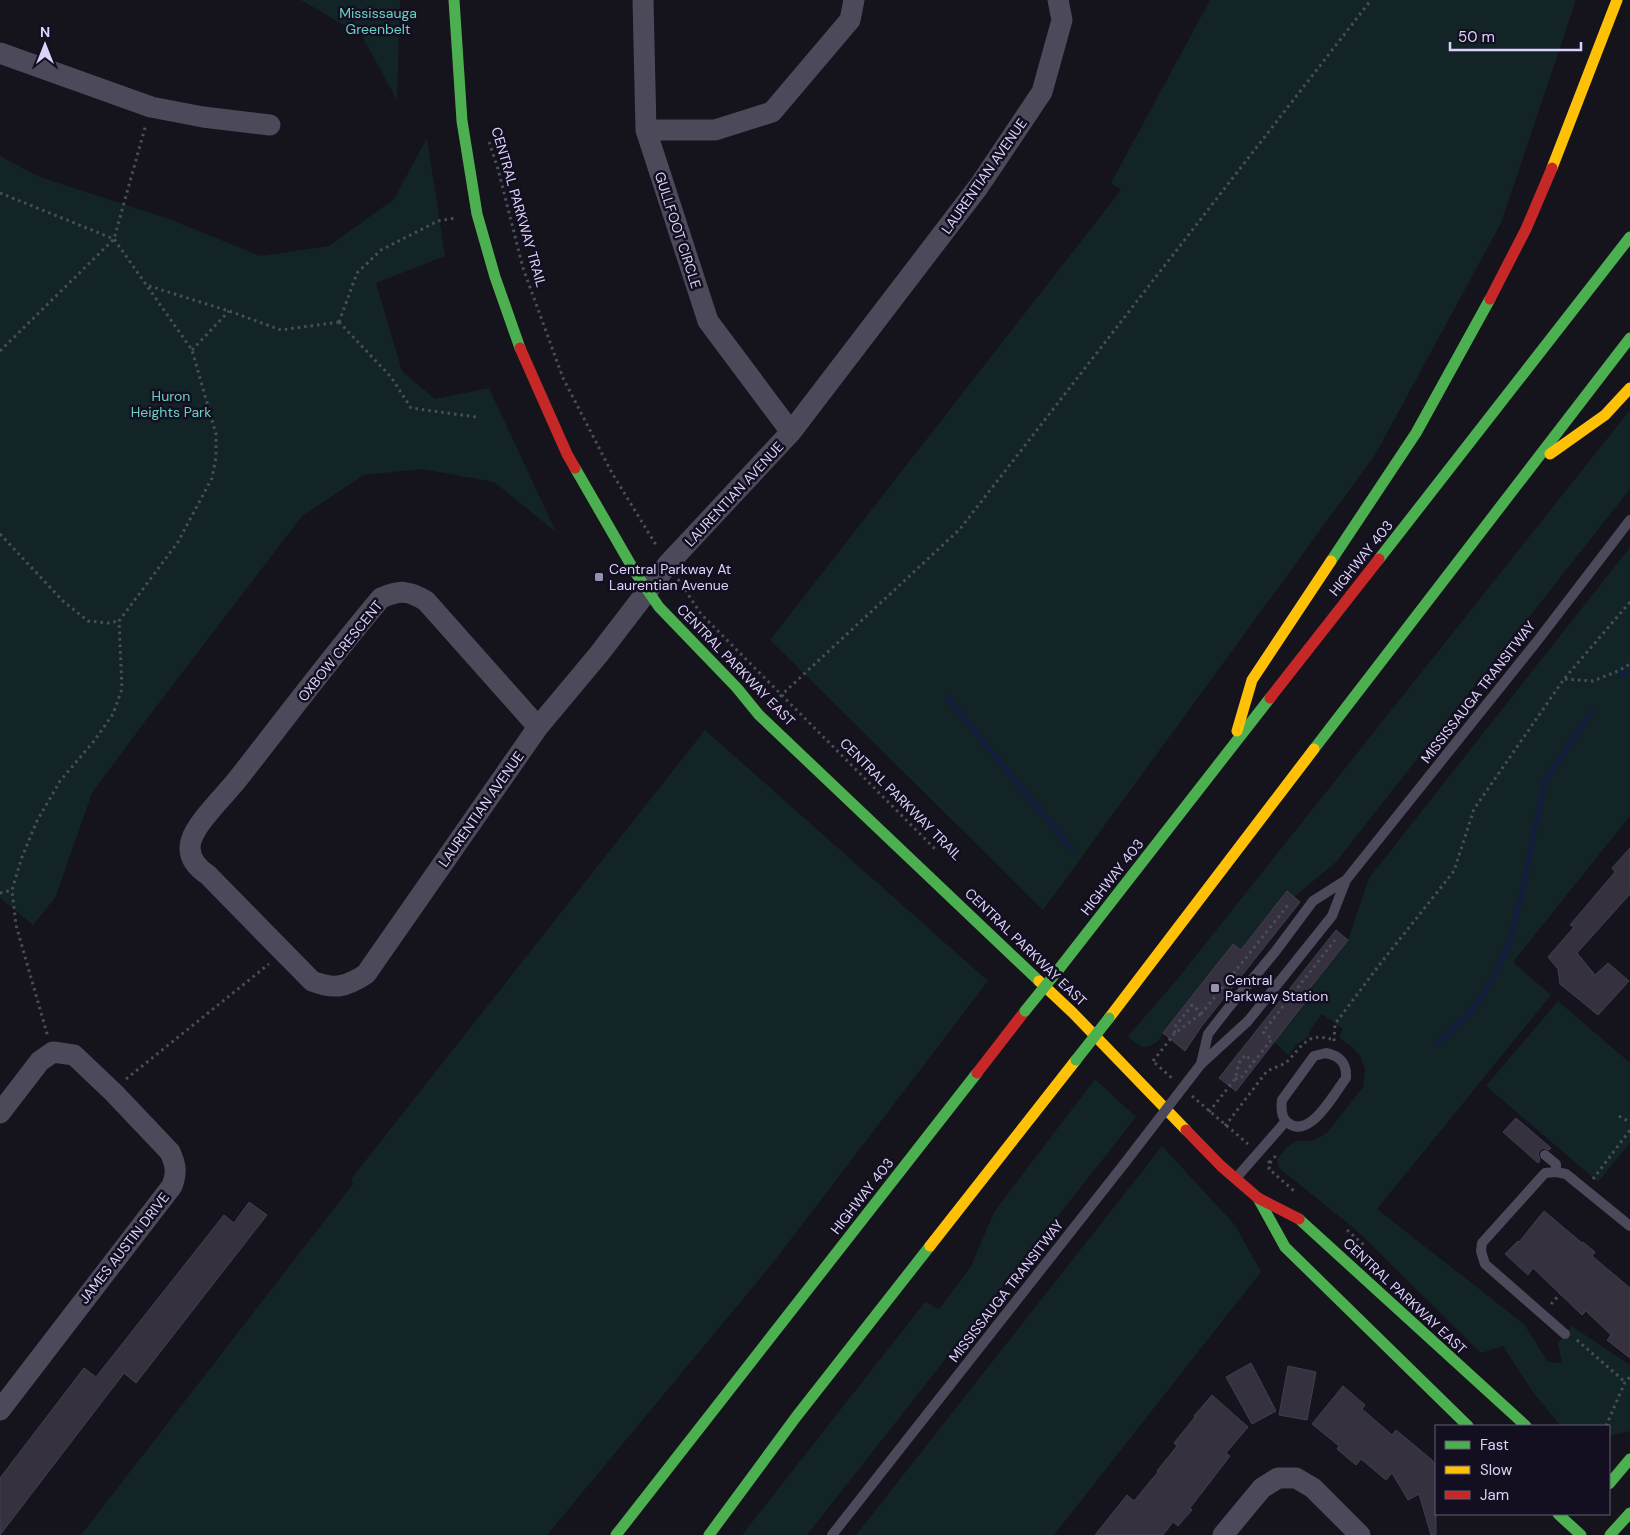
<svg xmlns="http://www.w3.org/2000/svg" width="1630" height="1535" viewBox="0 0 1630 1535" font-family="'DM Sans',sans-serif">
<rect width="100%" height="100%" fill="#15131c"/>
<!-- green -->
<path fill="#132427" d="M299,0H400L397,100L362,36L303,1Z
M1210,0H1576L1501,223L1375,455L1043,910L770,640L1121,190L1111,183Z
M427,138L445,256L376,283L402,371L435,399L489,388L556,532L494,482L422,469L364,475L302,516L149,716L92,793L55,898L33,925L0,898V156L40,177L169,219L260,256L329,246L394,199Z
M1630,410V489L1336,862L1294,897L1287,892L1241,950L1233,944L1157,1042C1142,1051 1140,1047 1128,1036L1175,982Z
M1630,547V816L1513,962L1551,995L1377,1209L1524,1324L1548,1362L1562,1363L1558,1343L1572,1326L1630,1365V1431L1609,1436V1426H1561L1532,1391L1503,1346L1481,1353L1356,1230L1279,1168L1277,1160L1287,1147L1296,1141H1312L1327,1133L1363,1087L1365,1069L1360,1056L1350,1045L1339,1038L1343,1029L1322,1014L1309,1032L1310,1036L1297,1044L1289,1055L1274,1042L1306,1002L1302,998L1348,940L1369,878Z
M705,730L988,981L772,1264L547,1535H81L353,1184L351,1179Z
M1558,1001L1630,1063V1143L1598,1182L1486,1086Z
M1095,1079L1136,1117L807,1535H742L925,1302L939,1309L971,1266L994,1212Z
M1162,1146L1235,1225L1261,1272L1054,1535H856Z"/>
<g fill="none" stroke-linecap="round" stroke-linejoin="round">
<!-- stream -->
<path stroke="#131d3d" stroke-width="5" d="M1621,675L1630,671
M947,698L1072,849
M1438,1042L1469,1014L1490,983L1508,947L1521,897L1545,780L1593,711"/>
</g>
<!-- building -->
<path fill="#35313e" stroke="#433e4f" d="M1630,848V894L1577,953L1595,975L1608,963L1629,981L1598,1015L1560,984L1558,969L1548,957L1574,927L1570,925L1615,872L1612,868Z
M1287,891L1300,902L1201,1027L1185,1051L1163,1033L1233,944L1241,950Z
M1336,930L1348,940L1302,998L1306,1001L1236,1091L1219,1078Z
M1516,1118L1551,1148L1549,1150L1543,1148L1540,1150L1538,1154L1540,1160L1538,1163L1503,1132Z
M249,1202L267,1215L136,1383L124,1373L0,1535V1478L84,1368L96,1377L224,1215L234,1223Z
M1544,1211L1582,1243L1583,1242L1595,1252L1592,1256L1630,1288V1358L1607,1340L1611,1335L1586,1311L1582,1315L1533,1268L1528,1275L1505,1254L1518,1241L1519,1242Z
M1251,1363L1276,1411L1252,1424L1226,1377Z
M1288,1366L1316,1372L1307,1420L1279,1415Z
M1343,1386L1365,1405L1362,1409L1392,1435L1396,1430L1432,1460L1436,1467V1535H1431L1419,1494L1408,1500L1392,1473L1386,1480L1361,1459L1356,1465L1337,1449L1339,1446L1312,1424Z
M1212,1395L1248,1427L1226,1453L1230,1456L1190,1508L1192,1510L1178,1526L1173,1522L1163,1535H1095L1127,1495L1134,1501L1158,1472L1157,1471L1177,1446L1174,1443L1195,1417L1194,1416Z"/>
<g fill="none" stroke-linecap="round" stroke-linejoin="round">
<!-- path -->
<path stroke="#474f5c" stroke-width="3" stroke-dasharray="2.5 4" stroke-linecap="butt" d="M489,142L498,169L523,268L563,378L612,473L656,545
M0,193L114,239L192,350L216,434V457L212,478L178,542L119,621L122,689L113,714L94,741L60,781L37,821L22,857L12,890L16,925L48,1037
M149,286L229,311L281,330L339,322
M339,322L357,273L381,250L438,221L455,218
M339,322L391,377L411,408L476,417
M192,350L229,311
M0,351L114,239L146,124
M0,534L63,601L88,621L108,623L119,621
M678,579L701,614L937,851
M1565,679L1593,681L1618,671L1630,664
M775,701L960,529L1371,0
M0,893L12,890
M1175,1033L1174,1028L1192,1005L1202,1013L1288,905
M1334,1041L1335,1024L1380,964L1454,871L1474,809L1564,679L1630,602
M1153,1061L1175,1033L1202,1013
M1155,1063L1174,1080
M126,1079L269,964
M1235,1079L1241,1078L1272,1039L1263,1032L1335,940
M1192,1096L1248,1144
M1209,1112L1235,1079L1239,1063L1245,1055L1254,1062
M1619,1116L1630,1122
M1225,1126L1267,1071L1286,1063L1303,1044L1312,1038L1320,1037L1331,1039
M1268,1161L1270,1163L1269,1169L1294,1191
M1270,1163L1277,1154
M1593,1179L1630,1130
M1347,1230L1365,1246
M1551,1304L1560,1294
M1577,1340L1625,1382
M1606,1426L1625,1382L1630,1377"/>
<!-- lane -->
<path stroke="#4c495b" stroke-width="10" d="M1326,1053C1340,1056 1347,1063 1346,1078C1335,1092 1309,1142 1287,1122C1281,1117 1281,1108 1282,1100L1314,1056Z
M1201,1064L1248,1021L1332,916L1346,880L1538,640L1630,520
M1201,1064L1208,1034L1229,1007L1275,952L1313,901L1346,880
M1545,1155L1556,1164V1172
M1237,1177L1286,1121
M1565,1334L1485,1264L1481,1251L1482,1243L1545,1173L1556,1172L1566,1174L1630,1226
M832,1535L1124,1164"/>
<!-- street -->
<path stroke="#4c495b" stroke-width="21" d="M643,0L646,130L708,321L791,432
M0,53L151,107L203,117L270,125
M646,130H715L772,112L850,20L854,0
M538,727L426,601C408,590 400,590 381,598C331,657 285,719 237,780C224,796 196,823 191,841C187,856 196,867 208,875L312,981C335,990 346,987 366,974L538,727L599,654L668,564L791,432L979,186L1042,92L1062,20L1058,0
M0,1113L40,1061L53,1052L74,1055L114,1093L170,1152C176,1165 177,1173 172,1186L0,1410
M1223,1535L1262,1488L1278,1478H1296L1313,1488L1360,1535"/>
<!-- fast -->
<path stroke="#4caf50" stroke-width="11" d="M454,0L462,121L477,214L495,277L520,348
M575,468L635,572L659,607L737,688L759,715L1039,981
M1379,559L1630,237
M1331,561L1416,433L1490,299
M1314,749L1630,338
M1059,969L1270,698
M1258,1198L1285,1247L1468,1426
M1299,1219L1526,1426
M1609,1484L1630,1459
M1558,1514L1581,1535
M616,1535L977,1073
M709,1535L796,1417L930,1246
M1610,1535L1630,1513"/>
<!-- slow -->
<path stroke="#ffc107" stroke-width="11" d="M1552,168L1617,0
M1550,454L1605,415L1630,388
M1237,731L1252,680L1331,561
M1039,981L1073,1013L1186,1130
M1109,1018L1314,749
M930,1246L1076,1060"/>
<!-- jam -->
<path stroke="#c62828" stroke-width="11" d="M1490,299L1526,229L1552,168
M520,348L567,454L575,468
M1270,698L1379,559
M977,1073L1025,1011
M1186,1130L1221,1166L1258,1198L1299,1219"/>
<!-- lane-bridge -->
<path stroke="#4c495b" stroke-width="10" d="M1124,1164L1201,1064"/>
<!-- fast-bridge -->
<path stroke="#4caf50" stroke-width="11" d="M1025,1011L1059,969
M1076,1060L1109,1018"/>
</g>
<!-- markers -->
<g fill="#9790ac" stroke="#140f20" stroke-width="2">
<rect x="594" y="572" width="10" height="10" rx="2.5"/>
<rect x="1210" y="983" width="10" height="10" rx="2.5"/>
</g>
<g text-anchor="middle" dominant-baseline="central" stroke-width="5" stroke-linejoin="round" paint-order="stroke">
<!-- park labels -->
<g font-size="14" fill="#68d1c4" stroke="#140f20">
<text x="378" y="13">Mississauga<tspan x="378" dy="16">Greenbelt</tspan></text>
<text x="171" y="396">Huron<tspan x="171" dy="16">Heights Park</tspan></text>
</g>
<!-- street labels -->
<g font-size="14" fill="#ddd3fa" stroke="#140f20">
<text transform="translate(984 176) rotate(-55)">LAURENTIAN AVENUE</text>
<text transform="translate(519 207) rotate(74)">CENTRAL PARKWAY TRAIL</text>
<text transform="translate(678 230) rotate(72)">GULLFOOT CIRCLE</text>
<text transform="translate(734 494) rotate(-47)">LAURENTIAN AVENUE</text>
<text transform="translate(1361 558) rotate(-51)">HIGHWAY 403</text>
<text transform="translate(340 651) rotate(-51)">OXBOW CRESCENT</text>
<text transform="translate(736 665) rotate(46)">CENTRAL PARKWAY EAST</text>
<text transform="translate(1478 692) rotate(-52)">MISSISSAUGA TRANSITWAY</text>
<text transform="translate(901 799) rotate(45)">CENTRAL PARKWAY TRAIL</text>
<text transform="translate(481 809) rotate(-55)">LAURENTIAN AVENUE</text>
<text transform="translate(1112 877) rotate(-52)">HIGHWAY 403</text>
<text transform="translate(1026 947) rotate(44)">CENTRAL PARKWAY EAST</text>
<text transform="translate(862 1196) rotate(-52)">HIGHWAY 403</text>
<text transform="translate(124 1248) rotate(-52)">JAMES AUSTIN DRIVE</text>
<text transform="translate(1006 1291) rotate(-52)">MISSISSAUGA TRANSITWAY</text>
<text transform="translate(1405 1296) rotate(43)">CENTRAL PARKWAY EAST</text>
</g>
<!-- poi labels -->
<g font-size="14" fill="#ddd3fa" stroke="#140f20" text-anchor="start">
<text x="609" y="569">Central Parkway At<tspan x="609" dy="16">Laurentian Avenue</tspan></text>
<text x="1225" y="980">Central<tspan x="1225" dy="16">Parkway Station</tspan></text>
</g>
</g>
<!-- legend -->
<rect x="1435" y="1425" width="175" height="90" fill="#140f20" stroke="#645d77"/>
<rect x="1445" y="1441" width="25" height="8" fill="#4caf50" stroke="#645d77"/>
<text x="1480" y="1450" font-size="15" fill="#ddd3fa">Fast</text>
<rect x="1445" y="1466" width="25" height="8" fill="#ffc107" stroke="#645d77"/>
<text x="1480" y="1475" font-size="15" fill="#ddd3fa">Slow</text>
<rect x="1445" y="1491" width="25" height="8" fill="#c62828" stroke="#645d77"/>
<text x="1480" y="1500" font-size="15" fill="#ddd3fa">Jam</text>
<!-- north arrow -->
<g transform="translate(45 45)" stroke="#140f20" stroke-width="4" paint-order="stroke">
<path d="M0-4L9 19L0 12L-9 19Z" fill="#ddd3fa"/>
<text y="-8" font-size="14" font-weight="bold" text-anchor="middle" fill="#ddd3fa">N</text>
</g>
<!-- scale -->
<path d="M1450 42v8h131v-8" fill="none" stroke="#ddd3fa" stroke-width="2.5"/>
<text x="1458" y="42" font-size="15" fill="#ddd3fa" stroke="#140f20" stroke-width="4" paint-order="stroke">50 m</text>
</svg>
